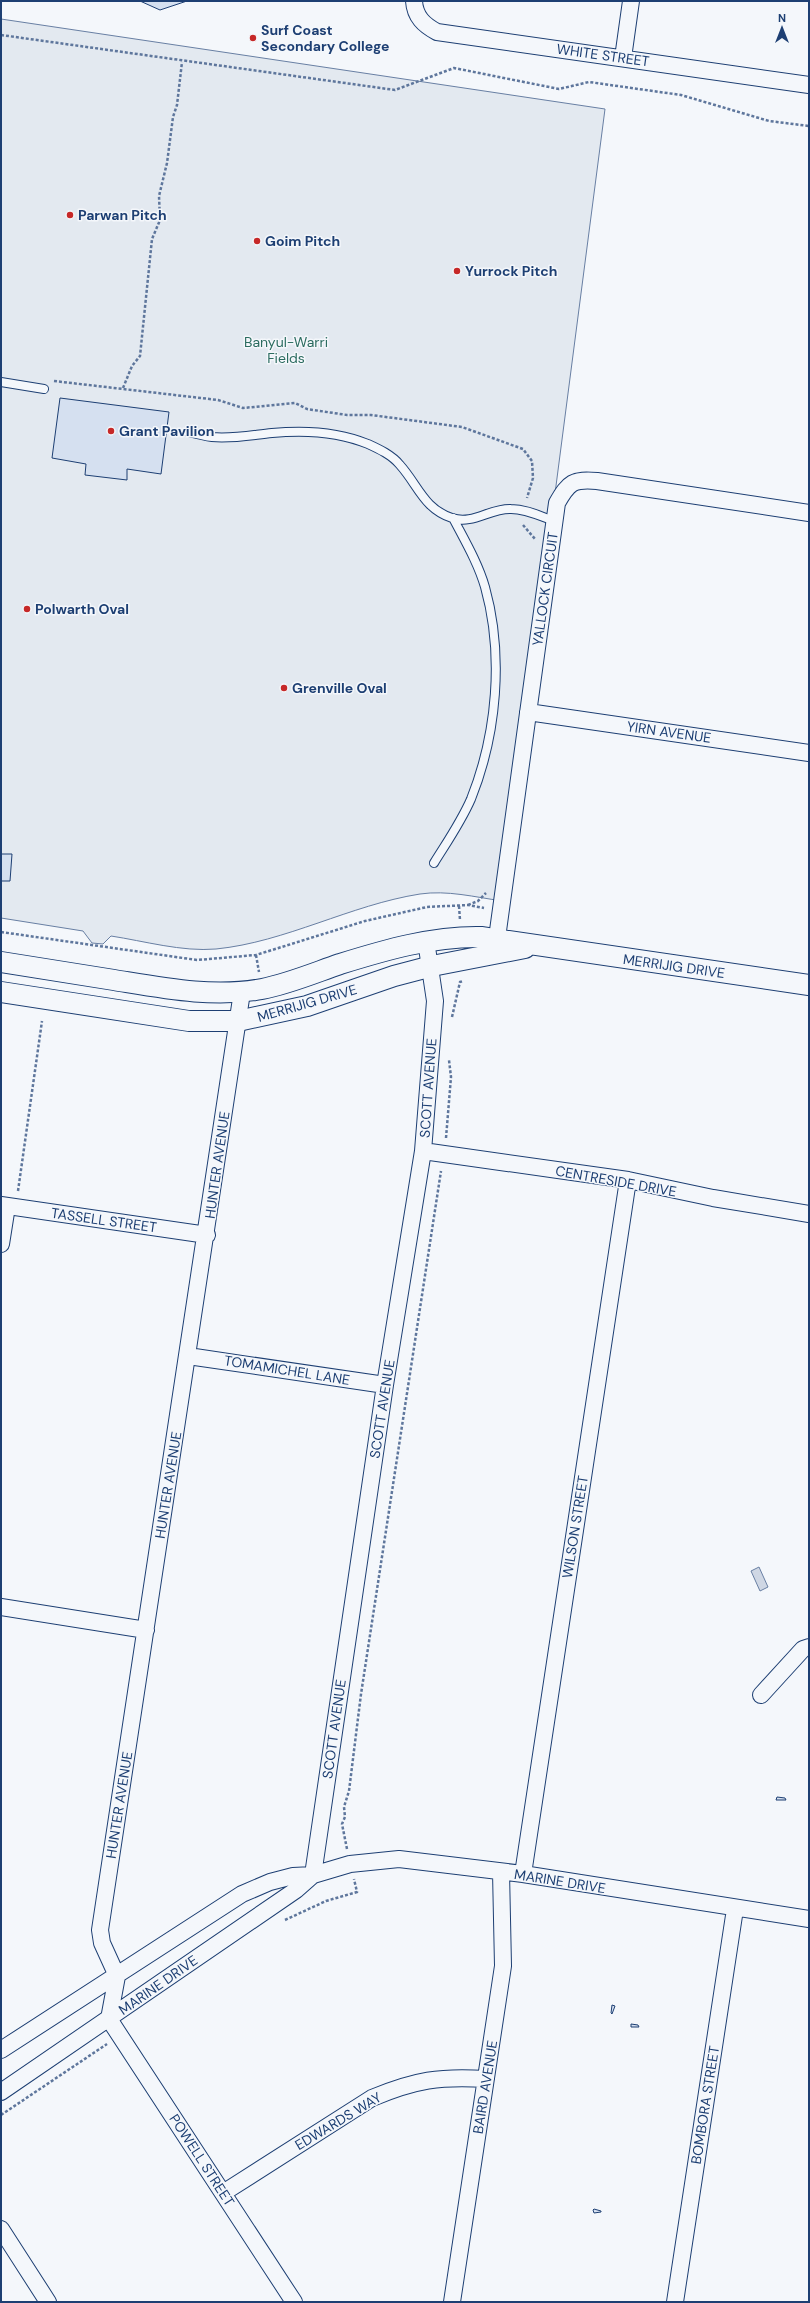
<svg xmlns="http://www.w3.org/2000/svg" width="810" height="2303" viewBox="0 0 810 2303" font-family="'DM Sans',sans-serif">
<rect width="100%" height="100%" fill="#f4f7fb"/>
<!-- green -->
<path fill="#e3e9f0" stroke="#687fa3" d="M1,19L605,109L502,901C475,897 447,890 420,894C350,905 286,942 216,949C182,952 144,941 111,936L103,944L92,943L83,931L1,918Z"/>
<!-- water -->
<path fill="#cfd7e4" stroke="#687fa3" d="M759,1567L768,1587L760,1591L751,1571Z"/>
<!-- building -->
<path fill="#d5e0f0" stroke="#1d3f73" d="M140,1H187L160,10Z
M60,398L169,412L161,474L127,469V480L85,475L86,464L52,458Z
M1,854H12L10,881H1Z
M777,1797L785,1798L786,1800H776Z
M612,2005L615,2006L612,2014L611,2013Z
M631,2024L638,2025L639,2027H631Z
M594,2209L601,2211V2212L594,2213L593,2210Z"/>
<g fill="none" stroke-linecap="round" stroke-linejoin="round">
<defs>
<path id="service" d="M1,382L44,389
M188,432C196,434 204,436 212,437C232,439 252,435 272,433C303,430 339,432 368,444C379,449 392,455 400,465C418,485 424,509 452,518C473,525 490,508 511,509C526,509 540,516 554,521
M434,863C447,842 461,822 471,799C497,734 504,655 485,587C478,563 465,541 453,518"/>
<path id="minor" d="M414,1C415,17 424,25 437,32L809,85
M623,58L631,1
M528,712L809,753
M497,938L557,503C569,482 573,479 597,481L809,513
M242,992L100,1930L102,1943L117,1976L109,2019L294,2302
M423,1151L628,1180L713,1198L809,1214
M1,1205L207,1235
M1,1244L7,1206
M188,1356L385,1385
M1,1607L146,1630
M761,1695L803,1649L809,1647
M523,1874L628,1180
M313,1875L385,1385L423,1151L435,1001L426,941
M1,2050L242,1894L270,1882L293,1876L313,1875L350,1864L399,1859L523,1874L809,1919
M1,2092L296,1890L313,1875
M223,2193L372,2098C415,2080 440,2076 486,2079
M1,2229L48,2302
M452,2302L503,1966L501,1872
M675,2302L735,1909"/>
<path id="tertiary" d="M1,962C39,968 77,974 114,980C163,988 213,998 262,989C288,984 314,973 340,964C385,950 433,936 481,937L809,985
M1,992L189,1021H238L307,1006L394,976L432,966L525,948"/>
</defs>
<!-- service casing -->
<use href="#service" stroke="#1d3f73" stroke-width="10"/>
<!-- minor casing -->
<use href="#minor" stroke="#1d3f73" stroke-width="18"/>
<!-- tertiary casing -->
<use href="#tertiary" stroke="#1d3f73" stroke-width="22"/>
<!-- path -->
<path stroke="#5e769c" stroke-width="2.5" stroke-dasharray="3 2" stroke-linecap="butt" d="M1,35L395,90L454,68L559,89L589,82L681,95L769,121L809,126
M54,381L218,400L243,408L295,403L307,409L347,415H371L462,427L523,449L532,461L533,478L527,498
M123,388L132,366L140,356L152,239L160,220L159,196L167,163L173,117L177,105L182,62
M523,525L535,539
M468,905L478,901L486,893
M459,906L460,920
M1,932L197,960L256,955L365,921L427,907L468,905L484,908
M256,955L259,972
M452,1017L460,982L463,981
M446,1138L451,1077L449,1060
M18,1191L42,1021
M347,1849L342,1824L345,1817L344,1807L349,1791L361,1694L441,1171
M285,1920L326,1901L357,1892L354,1879
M1,2115L107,2044"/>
<!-- service -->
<use href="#service" stroke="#f4f7fb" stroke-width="8"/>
<!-- minor -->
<use href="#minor" stroke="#f4f7fb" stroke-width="16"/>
<!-- tertiary -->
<use href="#tertiary" stroke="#f4f7fb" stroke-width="20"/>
</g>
<!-- markers -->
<g fill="#c62828" stroke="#f4f7fb" stroke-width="1.5">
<circle cx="253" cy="38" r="4"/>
<circle cx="70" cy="215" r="4"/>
<circle cx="257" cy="241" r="4"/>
<circle cx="457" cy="271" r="4"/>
<circle cx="111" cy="431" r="4"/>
<circle cx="27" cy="609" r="4"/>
<circle cx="284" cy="688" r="4"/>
</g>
<g text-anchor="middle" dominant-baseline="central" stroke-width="3" stroke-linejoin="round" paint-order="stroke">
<!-- poi labels -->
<g font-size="14" font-weight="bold" fill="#1d3f73" stroke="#f4f7fb" text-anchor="start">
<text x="261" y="30">Surf Coast<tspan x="261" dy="16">Secondary College</tspan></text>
<text x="78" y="215">Parwan Pitch</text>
<text x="265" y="241">Goim Pitch</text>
<text x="465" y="271">Yurrock Pitch</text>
<text x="119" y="431">Grant Pavilion</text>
<text x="35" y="609">Polwarth Oval</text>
<text x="292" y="688">Grenville Oval</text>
</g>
<!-- street labels -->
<g font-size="14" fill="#1d3f73" stroke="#f4f7fb">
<text transform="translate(603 55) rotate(8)">WHITE STREET</text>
<text transform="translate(545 589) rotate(-82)">YALLOCK CIRCUIT</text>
<text transform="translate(669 732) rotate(8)">YIRN AVENUE</text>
<text transform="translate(674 966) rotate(8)">MERRIJIG DRIVE</text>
<text transform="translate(307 1003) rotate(-16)">MERRIJIG DRIVE</text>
<text transform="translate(428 1088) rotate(-86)">SCOTT AVENUE</text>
<text transform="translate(217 1165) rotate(-82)">HUNTER AVENUE</text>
<text transform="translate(616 1181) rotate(10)">CENTRESIDE DRIVE</text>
<text transform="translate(104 1220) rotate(8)">TASSELL STREET</text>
<text transform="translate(287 1370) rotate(9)">TOMAMICHEL LANE</text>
<text transform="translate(382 1409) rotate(-81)">SCOTT AVENUE</text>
<text transform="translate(168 1485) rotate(-81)">HUNTER AVENUE</text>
<text transform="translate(575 1527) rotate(-81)">WILSON STREET</text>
<text transform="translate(334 1729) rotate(-82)">SCOTT AVENUE</text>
<text transform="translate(119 1805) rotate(-81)">HUNTER AVENUE</text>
<text transform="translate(560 1881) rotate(9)">MARINE DRIVE</text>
<text transform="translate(158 1985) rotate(-35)">MARINE DRIVE</text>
<text transform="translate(485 2087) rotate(-81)">BAIRD AVENUE</text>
<text transform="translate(705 2105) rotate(-81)">BOMBORA STREET</text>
<text transform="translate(338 2121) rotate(-31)">EDWARDS WAY</text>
<text transform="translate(202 2160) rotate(57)">POWELL STREET</text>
</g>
<!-- park labels -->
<g font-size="14" fill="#2c6c60" stroke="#f4f7fb">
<text x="286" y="342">Banyul-Warri<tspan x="286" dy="16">Fields</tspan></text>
</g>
</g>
<!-- border -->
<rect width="810" height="2303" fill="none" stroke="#1d3f73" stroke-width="4"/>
<!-- north arrow -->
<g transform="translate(782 28)" stroke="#f4f7fb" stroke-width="3" paint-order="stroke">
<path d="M0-3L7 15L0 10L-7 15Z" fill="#1d3f73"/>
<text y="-6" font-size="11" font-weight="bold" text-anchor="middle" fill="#1d3f73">N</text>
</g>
</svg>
